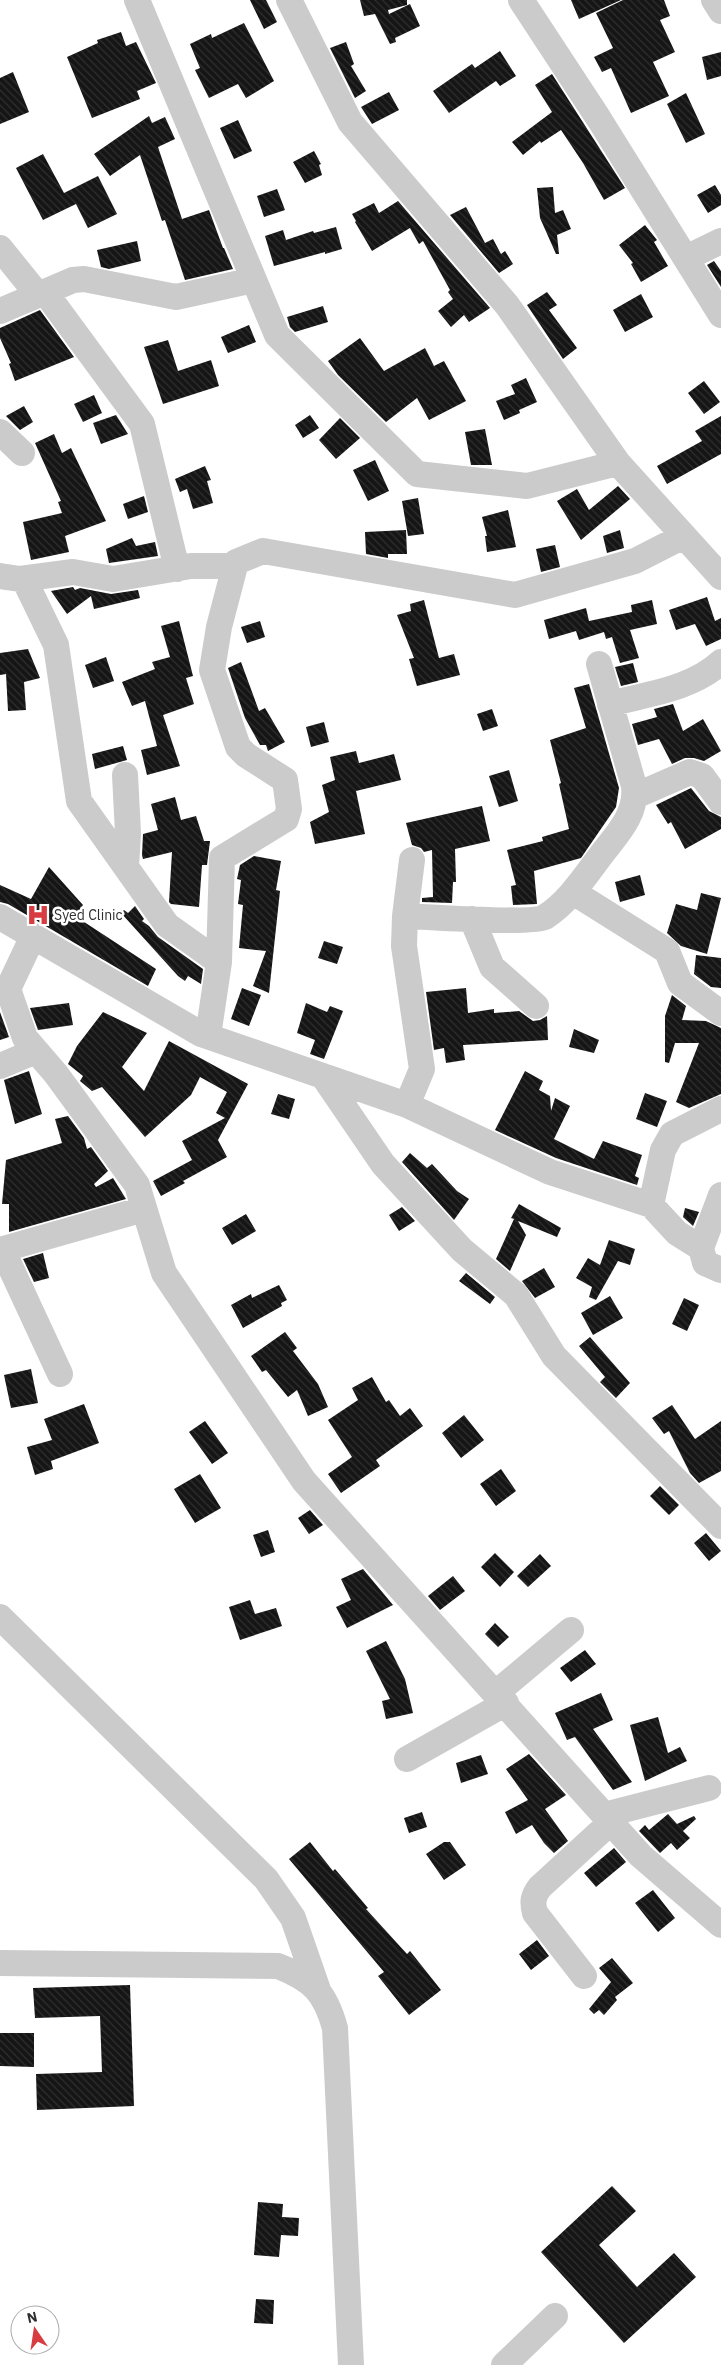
<svg xmlns="http://www.w3.org/2000/svg" width="721" height="2365" viewBox="0 0 721 2365" font-family="'IBM Plex Sans',sans-serif">
<defs>
<pattern id="building-back-hatch" width="6" height="6" patternUnits="userSpaceOnUse" patternTransform="scale(1.25)"><rect width="6" height="6" fill="#151515"/><path d="M-1 5l2 2M0 0l6 6M5-1l2 2" fill="none" stroke="#2f2f2f"/></pattern>
</defs>
<rect width="100%" height="100%" fill="#fff"/>
<!-- building -->
<path fill="url(#building-back-hatch)" d="M250,0H266L277,22L264,29Z
M360,0H407V5L388,10L389,14L410,4L420,26L395,38L396,42L390,44L375,14L364,16Z
M571,0H621L579,19Z
M623,0H664L670,16L660,20L675,52L653,62L669,96L631,113L611,68L602,72L594,57L613,48L596,13Z
M244,23L274,81L246,98L238,84L209,98L195,70L200,68L190,44L211,34L212,38Z
M121,32L126,46L136,42L156,83L137,91L140,99L92,118L67,57L98,43L97,40Z
M346,42L354,64L351,66L366,91L355,98L330,48Z
M500,51L516,76L500,86L496,81L449,113L433,91L472,64L475,68Z
M721,52V76L707,80L702,57Z
M13,72L29,112L0,124V78Z
M552,74L625,188L604,200L583,163L561,130L541,143L540,141L523,155L512,142L552,112L535,85Z
M389,92L399,110L372,124L361,107Z
M686,93L705,134L686,143L667,104Z
M149,116L152,123L165,117L175,139L158,147L182,219L209,210L223,248H224L233,269L185,280L165,220L162,221L140,155L110,176L94,154Z
M238,120L252,151L234,159L220,128Z
M314,151L321,164L319,165L322,175L305,183L293,162Z
M43,154L64,193L98,176L117,214L88,228L76,204L43,220L16,168Z
M715,185L721,195V205L708,213L697,195Z
M553,187L555,213L563,210L571,229L557,235L559,254H556L540,218L537,188Z
M277,189L285,210L264,217L257,196Z
M398,201L490,308L469,322L464,315L451,327L438,311L453,299L448,292L450,290L423,241L419,244L410,228L372,251L355,222L356,221L352,214L374,203L379,213Z
M466,207L485,243L493,239L501,254L505,251L513,264L499,273L450,215Z
M645,225L657,240L654,242L668,266L641,282L631,264L633,263L619,245Z
M336,227L342,249L325,254V252L274,266L265,236L283,230L286,240L313,231L314,233Z
M137,241L141,261L109,269L101,267L97,250Z
M714,261L721,271V287L707,265Z
M547,292L557,305L549,310L577,348L563,359L527,305Z
M641,294L653,317L625,332L613,310Z
M323,306L328,322L295,332L290,327L287,317Z
M40,310L74,357L15,381L9,364L11,363L0,338V328Z
M249,325L256,342L228,353L221,337Z
M360,338L384,371L425,348L434,366L444,361L466,401L429,420L417,398L386,422L338,375L328,361Z
M168,340L178,371L211,360L219,386L163,404L144,347Z
M526,378L537,402L519,410L520,413L504,420L496,401L515,394L511,385Z
M704,381L720,402L704,414L688,393Z
M94,395L102,413L83,422L74,404Z
M24,406L33,422L20,430L6,416Z
M116,415L128,434L101,444L93,423Z
M310,415L319,428L303,438L295,425Z
M721,416V454L667,484L657,466L702,441L695,431Z
M340,418L360,438L336,459L319,440Z
M485,429L492,465H471L465,432Z
M54,434L62,453L71,448L106,521L65,536L69,552L31,560L23,522L62,513L58,502L61,501L35,443Z
M375,460L389,491L368,501L353,470Z
M205,466L211,480L207,481L213,503L193,509L187,489L180,492L175,479Z
M618,486L630,499L581,540L557,501L577,489L589,510Z
M144,496L148,512L128,519L123,504Z
M418,498L424,534L408,536L402,501Z
M508,510L516,547L487,552L485,536H487L482,517Z
M406,530L407,554H388V558L366,554L365,532Z
M620,530L624,548L607,553L603,536Z
M132,538L136,546L155,542L158,556L109,563L106,549Z
M555,545L560,567L541,572L536,549Z
M73,587L75,590L80,588L111,594L138,590L140,598L94,609L91,596L67,614L51,591Z
M707,597L715,621L721,618V639L706,646L695,624L676,630L669,610Z
M424,600L439,658L454,654L460,675L417,686L409,659L414,658L397,615L411,611L410,604Z
M652,600L657,624L630,630L639,658L620,663L612,637L606,639L604,632L579,640L576,631L549,639L544,620L586,608L589,621L632,612L631,605Z
M179,621L193,676L186,678L194,704L163,715L180,766L147,775L141,750L157,746L145,701L132,706L122,682L155,669L152,662L170,657L161,626Z
M260,621L265,637L247,643L241,627Z
M28,649L40,678L24,682L26,710L8,711L6,674L0,675V653Z
M106,657L114,681L93,688L85,665Z
M241,662L259,711L265,708L285,742L268,751L266,745H260L245,718L228,668Z
M633,663L638,682L621,686L615,667Z
M589,684L619,788L616,807L581,858L534,871L537,904L513,905L511,886L516,885L507,850L543,841L542,837L569,829L559,784L561,783L550,740L586,728L574,688Z
M673,704L683,731L703,719L721,751L704,761L694,758H685L672,764L659,739L638,745L632,724L657,717L654,709Z
M492,709L498,726L483,731L477,714Z
M324,722L329,742L311,747L306,727Z
M123,746L127,760L95,769L92,754Z
M356,751L359,763L394,754L401,780L356,791L365,834L315,844L310,822L329,812L322,785L335,780L330,757Z
M509,770L518,801L499,807L489,776Z
M691,788L709,811L721,817V829L685,849L671,822L668,824L656,805Z
M175,797L181,820L196,816L204,841H210L207,865H202L199,907L171,904L169,902L172,852L143,859L142,855L143,834L158,830L151,804Z
M482,806L490,841L455,849L456,882H453L452,903L422,902V898L433,897L432,850L424,852L421,848L412,845L406,823Z
M254,856L281,861L276,890L280,891L269,993L253,986L266,951L239,948L243,905L238,904L241,880L237,879L240,865Z
M49,867L83,905L75,916L156,969L148,986L8,904L0,902V885L31,899Z
M640,875L645,895L620,902L615,882Z
M701,893L721,898L707,954L681,946L667,933L676,904L697,910Z
M135,906L144,919L142,921L149,926L158,937L203,969L201,984L188,976L185,981L178,976L121,913L124,910L128,913Z
M324,941L343,947L337,964L318,958Z
M696,955L721,958V988L711,987L694,974Z
M242,988L261,995L249,1026L231,1019Z
M466,988L468,1013L494,1009V1013L519,1011L533,1021L540,1020L547,1016L548,1040L463,1045L465,1060L446,1063L444,1048L434,1050L426,992Z
M672,995L686,1006L682,1020L706,1021L721,1028V1094L689,1108L676,1102L699,1043H675L669,1063L665,1062V1016Z
M69,1003L73,1025L38,1030L30,1008Z
M306,1003L327,1012L330,1006L343,1011L324,1059L310,1054L315,1040L297,1033Z
M0,1012L9,1037L0,1040Z
M103,1012L147,1033L122,1067L144,1091L169,1041L248,1084L218,1140L227,1157L183,1181L185,1183L161,1196L153,1181L192,1160L182,1141L225,1118L216,1113L227,1092L200,1077L191,1095L145,1137L102,1087L92,1091L80,1081L83,1076L68,1064L77,1046Z
M574,1029L599,1040L594,1053L569,1047Z
M29,1071L42,1114L15,1124L4,1080Z
M525,1071L543,1081L539,1090L550,1096L551,1111L555,1098L570,1106L554,1139L594,1159L603,1141L642,1155L635,1176L639,1178L637,1185L556,1158L495,1130Z
M645,1093L667,1101L657,1127L636,1119Z
M278,1094L295,1099L289,1119L271,1114Z
M68,1116L84,1138L87,1149L91,1147L108,1171L94,1184L96,1187L113,1178L126,1199L9,1232V1204H2L6,1160L62,1143L55,1119Z
M410,1153L427,1168L432,1164L457,1191L469,1199L454,1220L402,1162Z
M519,1204L561,1228L557,1237L518,1221L526,1235L510,1271L496,1259L514,1219L511,1218Z
M402,1207L415,1221L399,1231L389,1215Z
M685,1208L699,1212L693,1226L683,1217Z
M246,1214L256,1231L232,1245L222,1228Z
M609,1240L635,1249L630,1265L618,1261L596,1300L589,1297L592,1287L576,1278L588,1258L600,1265Z
M43,1253L49,1278L34,1282L23,1259Z
M544,1268L555,1287L535,1298L522,1281Z
M466,1273L495,1297L490,1304L459,1281Z
M279,1285L287,1300L281,1303L282,1306L243,1328L231,1305L251,1294L252,1298Z
M610,1296L623,1318L593,1335L581,1313Z
M684,1298L699,1305L687,1331L672,1324Z
M285,1332L297,1348L293,1351L318,1384L328,1407L308,1416L297,1390L288,1397L266,1370L262,1372L251,1356Z
M590,1337L630,1383L616,1398L600,1382L605,1377L579,1346Z
M31,1369L38,1403L11,1408L4,1375Z
M372,1377L386,1402L389,1400L400,1416L410,1408L423,1426L376,1460L380,1466L341,1493L328,1474L352,1457L328,1420L358,1400L352,1388Z
M84,1404L99,1443L51,1461L53,1469L35,1475L27,1447L52,1440L44,1419Z
M672,1405L695,1439L721,1421V1471L699,1483L690,1473L669,1431L664,1434L652,1418Z
M464,1415L484,1440L461,1458L442,1433Z
M205,1421L228,1453L212,1464L189,1432Z
M501,1469L516,1491L496,1506L480,1484Z
M200,1474L221,1508L195,1523L174,1489Z
M660,1486L679,1505L669,1515L650,1496Z
M310,1510L323,1525L309,1534L298,1518Z
M268,1530L275,1552L261,1557L253,1535Z
M706,1533L721,1551L709,1561L694,1543Z
M495,1553L514,1572L500,1587L481,1567Z
M540,1554L551,1566L528,1587L517,1576Z
M363,1569L393,1605L347,1628L336,1607L351,1600L341,1579Z
M453,1576L465,1591L440,1610L428,1596Z
M250,1600L255,1614L276,1608L282,1626L240,1640L229,1607Z
M495,1623L509,1637L498,1647L485,1634Z
M386,1641L405,1679L413,1713L386,1719L382,1701L390,1699L366,1651Z
M585,1650L596,1664L571,1682L560,1668Z
M601,1693L613,1720L593,1729L632,1782L613,1790L575,1737L567,1740L555,1713Z
M658,1717L668,1753L680,1747L687,1761L645,1781L630,1725Z
M529,1754L566,1795L545,1809L568,1841L554,1853L544,1843L532,1825L516,1834L505,1812L528,1800L506,1769Z
M481,1755L488,1774L461,1783L456,1763Z
M422,1812L427,1827L409,1833L404,1818Z
M668,1814L677,1824L694,1816L696,1819L683,1831L690,1838L677,1850L671,1843L660,1853L639,1831L645,1825L649,1830Z
M310,1842L333,1871L335,1869L368,1908L366,1909L407,1954L410,1951L441,1990L409,2015L378,1976L384,1972L289,1859Z
M444,1842H450L466,1865L444,1880L426,1854Z
M614,1848L626,1862L596,1887L584,1873Z
M653,1890L675,1918L658,1932L635,1903Z
M537,1940L549,1956L531,1970L519,1954Z
M612,1958L633,1983L615,1997L617,2000L604,2015L599,2010L594,2014L589,2009L611,1982L599,1968Z
M130,1985L134,2106L37,2110L36,2074L102,2072L100,2016L35,2018L33,1988Z
M0,2033H34V2067L0,2066Z
M612,2186L636,2211L599,2245L637,2287L674,2253L696,2277L624,2343L541,2252Z
M258,2202L283,2204L282,2217L299,2218L298,2236L281,2235L279,2257L254,2255Z
M256,2299L274,2300L273,2324L254,2323Z"/>
<g fill="none" stroke-linecap="round" stroke-linejoin="round">
<!-- minor -->
<path stroke="#cbcbcb" stroke-width="26" d="M137,0L277,335L417,474L527,486L618,463L507,305L350,122L289,0
M521,0L599,119L721,315
M714,0L721,11
M0,248L38,295
M686,258L721,241
M45,292L142,424L177,569
M0,311L73,280L84,279L176,297L254,280
M0,432L22,453
M618,463L721,577
M0,576L20,579L73,572L113,579L191,566H234
M24,579L56,645L79,801L167,925L219,962
M610,704C647,694 692,689 721,662
M125,775L128,833L126,867
M635,796L690,772L702,776L721,802
M573,892L667,951L680,983L721,1013
M405,916C426,917 533,924 545,917C570,901 587,873 605,850C620,831 637,812 634,786L599,664
M0,917L201,1034L407,1105L550,1172L651,1205L677,1233L701,1248L705,1263L721,1270
M472,919L492,967L536,1006
M33,936L8,989L25,1038L56,1074L137,1185L164,1273L304,1481L641,1856L721,1925
M208,1036L219,962L222,858L286,819L289,809L285,780L246,755L238,747L212,670L219,627L236,562L263,551L515,595L635,561L684,536
M0,1066L36,1051
M323,1076L383,1164L462,1250L516,1295L554,1356L721,1526
M407,1105L422,1069L404,946L405,916L412,860
M651,1205L663,1150L672,1134L721,1109
M701,1248L721,1195
M0,1250L144,1209
M3,1251L60,1374
M0,1617L266,1879L293,1918L318,1990
M496,1693L571,1630
M407,1759L506,1703
M604,1815L709,1788
M0,1963L278,1966C313,1980 325,1992 335,2028L351,2365
M584,1976L535,1913C532,1902 533,1896 540,1887L611,1822
M504,2365L555,2316"/>
</g>
<!-- icons -->
<defs>
<symbol id="hospital-bare" viewBox="-9 -9 18 18"><path d="M-5-5h3v3.5h4V-5h3V5h-3V1.5h-4V5h-3Z" fill="#d73d40" stroke="#fff" stroke-width="2.5" paint-order="stroke"/></symbol>
</defs>
<g fill-rule="evenodd">
<use href="#hospital-bare" x="22" y="899" width="32" height="32"/>
</g>
<g text-anchor="middle" dominant-baseline="central" stroke-width="5" stroke-linejoin="round" paint-order="stroke">
<!-- poi labels -->
<g font-size="14" fill="#2e2e2e" stroke="#fff" text-anchor="start">
<text x="54" y="915">Syed Clinic</text>
</g>
</g>
<!-- north arrow -->
<g transform="translate(35 2330) rotate(347)"><circle r="24" fill="#ffffff" stroke="#ababab"/>
<path d="M0-4L9 19L0 12L-9 19Z" fill="#d73d40"/>
<text y="-8" font-size="14" font-weight="bold" text-anchor="middle" fill="#2e2e2e">N</text>
</g>
</svg>
